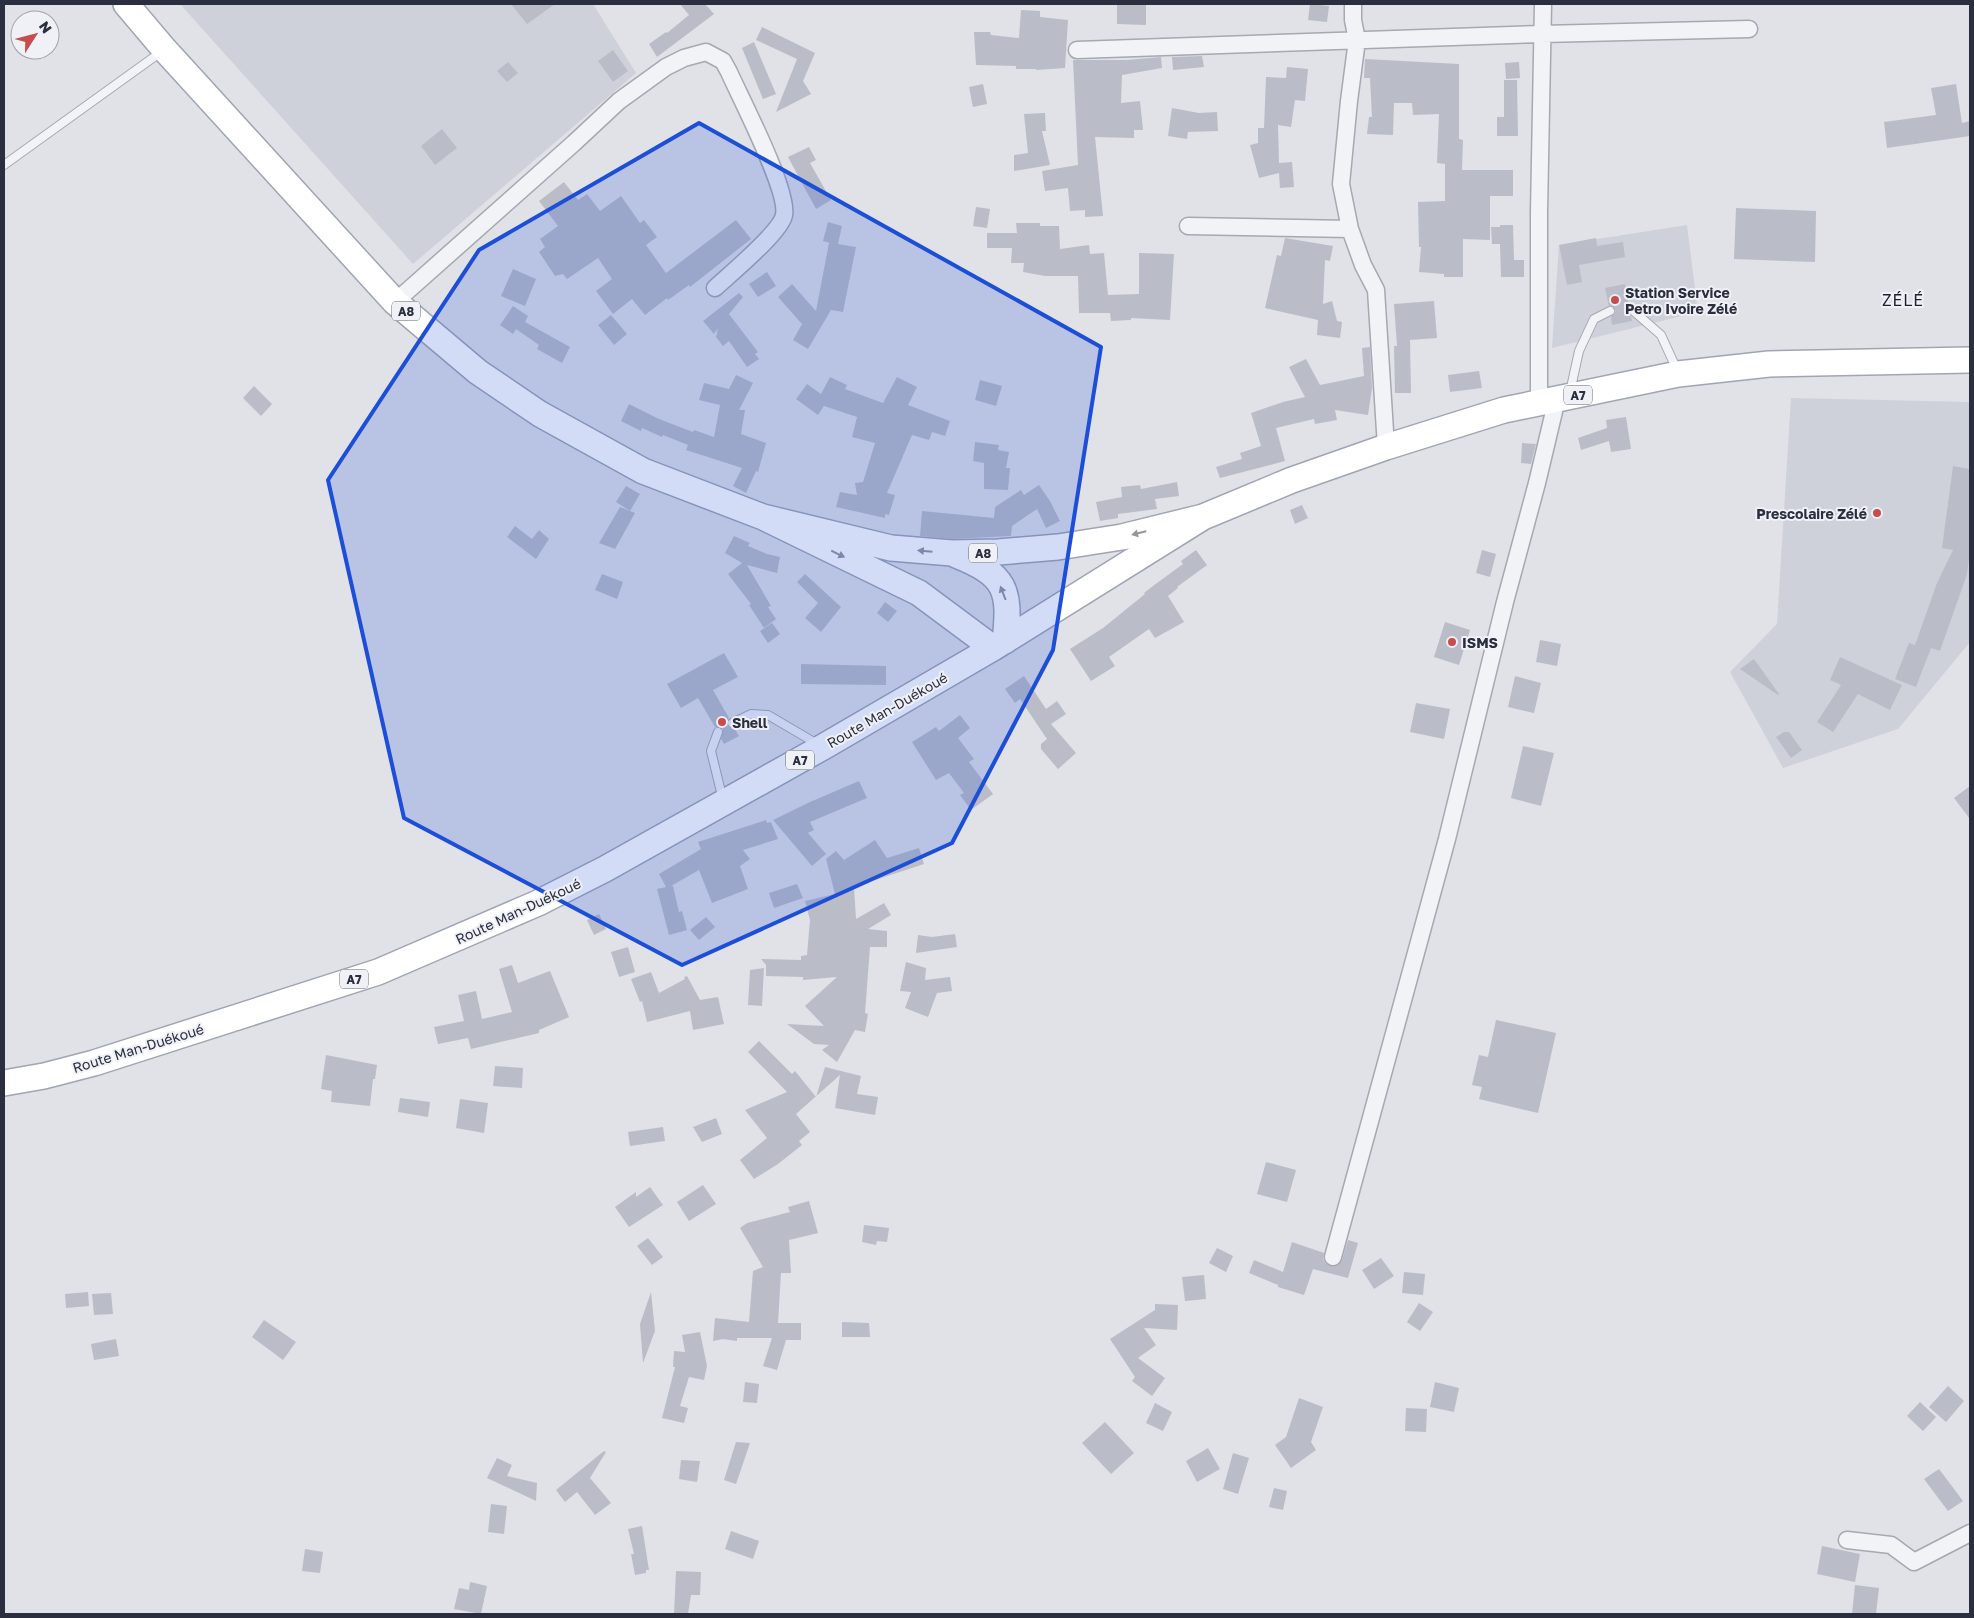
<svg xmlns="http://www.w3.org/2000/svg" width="1974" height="1618" viewBox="0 0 1974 1618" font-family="'Golos Text',sans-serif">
<rect width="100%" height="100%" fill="#e0e2e8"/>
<!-- built -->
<path fill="#ced1da" d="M180,4H593L636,73L413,264Z
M1687,225L1698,312L1552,348L1559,245Z
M1791,398L1970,402V642L1898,729L1783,768L1730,672L1777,624Z"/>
<!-- building -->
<path fill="#babdc7" d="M511,4H555L527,24Z
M680,4H705L714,14L657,57L649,44L666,32L667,33L689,15Z
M1117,4H1146V25L1117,24Z
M1310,4L1329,6L1327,22L1308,20Z
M1021,10L1040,11V17L1068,20L1065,68L1036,70V69H1016V66L976,65L974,32H990L991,35L1019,38Z
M762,27L815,53L803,81L811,94L776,112L797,59L756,40Z
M754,42L776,94L763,99L742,48Z
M613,50L628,71L613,82L598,61Z
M1202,56L1204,67L1173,70L1172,57Z
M1161,57L1162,68L1122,75L1121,103L1140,101L1143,130H1134V138L1095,137L1103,216L1085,217V210L1070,211L1068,188L1045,191L1042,171L1078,165L1073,60H1127Z
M1365,59L1459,64V139L1463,140L1462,170H1513V196H1490V240L1463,239V277H1444V274L1419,272L1421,247H1419L1418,202L1445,201V164L1437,163L1439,114L1413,115L1412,103H1394L1393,135L1367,134L1369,117H1372L1370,78H1364Z
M508,62L518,73L507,82L497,71Z
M1519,62L1520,78L1506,79L1505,63Z
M1287,67L1308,69L1305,101L1295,100L1291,127L1278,125L1279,163L1292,162L1294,187L1280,188L1279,173L1259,178L1250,145L1258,143V128H1264L1266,77L1286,78Z
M1504,80H1517L1518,136H1497V117H1504Z
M983,84L987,104L973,107L969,87Z
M1956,84L1962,123L1970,121V136L1887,148L1884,122L1936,115L1931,88Z
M1172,108L1199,113L1217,112L1218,131L1188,132L1187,139L1168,136Z
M1045,113L1046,131H1042L1050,165L1014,171V155L1028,153L1024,114Z
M442,129L457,148L435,165L421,146Z
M809,147L816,160L810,163L831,200L816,209L788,157Z
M564,182L578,200L587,194L600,211L621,196L640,223L644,220L657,237L646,245L666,273L736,220L751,239L690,287L689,285L668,300L667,298L645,315L632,299L613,314L596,291L612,279L598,258L567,279L563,274L555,276L539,252L545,247L540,239L558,226L539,201Z
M976,207L990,209L987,228L973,226Z
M1736,208L1816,211L1815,262L1734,259Z
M828,222L842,226L838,244L856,247L843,312L831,310L808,349L793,340L802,324L778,297L792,284L816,311L829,243H830L823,241Z
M1016,223H1040V226H1059L1060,249L1089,245L1090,254L1104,253L1108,295L1139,294V253L1174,254L1170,320L1131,318V320L1111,321L1110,313H1079L1078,276H1045L1023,272L1024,263H1011L1012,248H987V233H1017Z
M1500,225H1513L1514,260H1524V277H1501L1500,244H1492L1491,227H1500Z
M1285,238L1333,246L1330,261L1325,260L1323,304L1332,301L1337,321L1342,322L1340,338L1317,335L1318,320L1265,308L1277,255L1281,256Z
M1596,238L1597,246L1623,242L1625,257L1579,265L1582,282L1567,285L1559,245Z
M513,269L536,279L525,306L501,296Z
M767,272L776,286L758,297L749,284Z
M1625,284L1628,302L1624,304V308L1631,316L1632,321L1612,325L1611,317L1616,311L1613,307L1609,306L1605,288Z
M739,293L743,297L729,314L758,352L755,354L759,359L747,367L729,341L723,346L716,337L718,328L714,334L703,321Z
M1434,301L1437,338L1410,340L1411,393H1395L1394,346H1397L1394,304Z
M513,306L528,316L525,322L570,347L562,363L537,349L539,345L516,329L513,334L500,325Z
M611,315L627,334L614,345L598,325Z
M1370,347L1372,388L1368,415L1335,410L1337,420L1315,424L1314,419L1276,428L1285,461L1220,478L1216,467L1242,459L1240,453L1261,446L1251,413L1283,402L1305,397L1289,367L1306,359L1320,385L1364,376L1362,348Z
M1479,371L1482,388L1450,392L1448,375Z
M736,375L753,383L739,410H745L741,434L766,443L758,472L756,471L746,493L733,486L742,468L686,450L688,445L663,435L662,437L642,428L641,431L621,421L629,404L659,419L693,432L694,430L714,437L720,405L699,400L704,383L729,389Z
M830,377L847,385L845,389L883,403L897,377L917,387L908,405L950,421L945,436L932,432L929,440L912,435L887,493L895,495L889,515L885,514V518L836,507L840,492L857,495L855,483L863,482L875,443L852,437L857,417L824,406L818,415L796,399L807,384L821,394Z
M980,380L1002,386L996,406L975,400Z
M254,386L272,404L261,416L243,398Z
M1626,417L1631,449L1611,452L1609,441L1581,450L1578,438L1607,428L1606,420Z
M975,442L999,445L998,450L1009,452L1006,468H1010L1008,490L984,489V463L973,461Z
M1522,443L1536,444L1531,464L1521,463Z
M1953,466L1970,469V550L1967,574L1940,651L1931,648L1916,687L1895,679L1909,643L1915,645L1937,583L1953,550L1942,548Z
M1177,482L1179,496L1155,499L1157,509L1118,514V518L1100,521L1096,502L1122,497L1121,487L1140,485L1141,489Z
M1039,485L1050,501L1060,521L1046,528L1037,509L1012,526L1011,536L952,539L920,536L922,511L994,518L995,507L1021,490L1024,495Z
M626,486L640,494L630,511L616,502Z
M1302,505L1308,518L1295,524L1290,510Z
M620,507L635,513L615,549L599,543Z
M515,526L532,539L539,530L549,539L536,559L507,537Z
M734,536L750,543L748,546L767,554L780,557L777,573L747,565L771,606L768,607L776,619L764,628L749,605L751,604L728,574L742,563L725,553Z
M1196,550L1207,565L1177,587L1178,588L1168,596L1184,622L1155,638L1149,629L1109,657L1115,666L1091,681L1070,649L1103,628L1145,594L1144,593L1153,586L1183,564L1181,561Z
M1482,550L1496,554L1490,577L1476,573Z
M602,574L623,582L617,599L595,590Z
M805,574L841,607L821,632L805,618L818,603L797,582Z
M885,602L897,611L888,622L877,613Z
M1445,622L1470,630L1459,665L1434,657Z
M772,623L780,634L768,643L760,631Z
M1540,640L1561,644L1557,666L1536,662Z
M724,653L738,677L713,690L729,718L726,722L727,726L731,728H734L739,736L724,744L721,739L723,729L719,727H715L698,698L681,708L667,684Z
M1840,657L1902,685L1890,710L1858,694L1833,732L1817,722L1841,685L1830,680Z
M1754,659L1779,694L1778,695L1740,669Z
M801,664L886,666V685L801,684Z
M1024,676L1046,709L1057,701L1066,714L1051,724L1076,753L1058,769L1041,749V744L1047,739L1020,699L1015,703L1005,689Z
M1515,676L1541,683L1534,713L1508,707Z
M1416,703L1450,709L1444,739L1410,732Z
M960,715L970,728L958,738L974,759L969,762L993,794L971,810L960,795L964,793L949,773L936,780L912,742L936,727L939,731Z
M1784,732H1789L1802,750L1791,758L1776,737Z
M1523,746L1554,753L1541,806L1511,798Z
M859,781L867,798L810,822L814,830L808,833L826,854L812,866L773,820L810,802Z
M1970,786V819L1954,798Z
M766,820L767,823L771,822L778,839L743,850L750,859L740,866L748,889L712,903L699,870L671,886H673L679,912L682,911L687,930L669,935L657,889L666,887L659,874L701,849L698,842Z
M875,840L887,858L919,848L924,864L854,887L856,919L884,903L891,915L868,929L887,931V947H870L865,1013L868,1014L865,1032L855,1030L837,1062L822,1050L829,1045L814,1044L787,1024L824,1026L805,1006L837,977L803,980V977L766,976V965L761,959L801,960V956L807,955L810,920L805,901L835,894L826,859L836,851L844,860Z
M797,884L803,898L774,908L769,893Z
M599,914L606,929L594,935L587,920Z
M706,917L715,927L699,940L690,930Z
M955,934L957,947L916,953L918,935L932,937Z
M628,947L635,972L619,977L611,952Z
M906,962L926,968L925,980L950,977L952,991L937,993L928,1017L905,1008L911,992L900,991Z
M512,965L518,983L550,971L569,1017L539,1030V1033L471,1049L468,1038L438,1044L434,1027L464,1021L458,995L476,991L482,1019L512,1012L499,969Z
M764,968L762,1006L748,1005L750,970Z
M651,972L659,993L685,979L684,977L687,976L700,1000L718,997L724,1024L693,1030L690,1011L647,1022L642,1001L640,1002L631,979Z
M1496,1020L1556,1033L1538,1113L1479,1099L1482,1087L1472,1085L1479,1055L1488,1057Z
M759,1041L792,1074L795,1071L816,1097L825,1067L861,1076L857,1094L878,1097L875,1115L835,1108L840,1075L796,1114L810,1132L799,1141L802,1145L778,1164L754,1179L740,1160L767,1138L745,1110L787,1092L748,1052Z
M326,1055L377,1065L375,1079H373L370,1106L331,1102L332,1091L321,1089Z
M495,1066L523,1068L522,1088L493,1086Z
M400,1098L430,1102L428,1117L398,1112Z
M460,1099L488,1103L484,1133L456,1128Z
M716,1118L722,1134L702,1142L693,1127Z
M663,1127L665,1141L630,1146L628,1132Z
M1266,1162L1296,1170L1287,1202L1257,1194Z
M703,1185L716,1204L689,1221L677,1202Z
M650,1187L663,1205L629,1227L615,1207L636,1192V1197Z
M809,1201L818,1233L789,1240L791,1273H781L778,1323H801V1340H786L777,1370L763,1366L772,1338H737V1341L723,1339L713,1341L715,1318L749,1322L753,1271L763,1267L740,1228L747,1223L790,1212L788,1207Z
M864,1225L889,1228L887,1242L877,1241L876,1245L862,1242Z
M648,1238L663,1257L652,1265L637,1246Z
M1348,1240L1358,1243L1348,1278L1313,1269L1304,1295L1278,1287V1285L1249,1273L1254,1260L1283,1272L1292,1242L1324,1253L1323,1259L1326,1264L1330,1266H1336L1342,1260Z
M1217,1248L1233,1256L1226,1272L1209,1263Z
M1381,1258L1394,1276L1374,1289L1362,1270Z
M1404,1272L1425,1274L1423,1295L1402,1293Z
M1204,1275L1206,1299L1185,1301L1182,1277Z
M88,1292L89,1306L66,1308L65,1294Z
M651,1292L655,1331L643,1363L640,1324Z
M111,1293L113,1314L94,1315L92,1294Z
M1419,1303L1433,1312L1420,1331L1407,1322Z
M1155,1304L1178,1305L1177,1330L1144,1328L1156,1345L1138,1358L1165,1378L1152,1396L1132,1381L1135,1377L1110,1339L1155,1310Z
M264,1320L296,1342L283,1360L252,1337Z
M842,1322L869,1323L870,1337H842Z
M700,1332L707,1366L704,1380L689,1377L680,1406L688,1408L684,1423L662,1418L675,1367H673L674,1351L685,1352L682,1335Z
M116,1339L119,1356L94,1360L91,1344Z
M745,1382L759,1384L757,1403L743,1402Z
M1435,1382L1459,1388L1454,1412L1430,1407Z
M1948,1386L1964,1401L1946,1422L1929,1407Z
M1299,1398L1323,1407L1311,1442L1316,1450L1291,1468L1275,1445L1286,1437Z
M1920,1402L1936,1417L1923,1431L1907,1416Z
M1155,1403L1172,1412L1163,1431L1146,1423Z
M1406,1408L1427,1409L1426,1432L1405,1431Z
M1105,1422L1134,1453L1111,1474L1082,1443Z
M736,1442L750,1443L736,1484L724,1480Z
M1208,1448L1220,1469L1197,1482L1186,1461Z
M604,1451L606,1452L590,1478L611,1503L595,1515L577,1492L565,1502L556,1490Z
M1233,1453L1249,1458L1238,1494L1223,1489Z
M497,1458L512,1465L507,1476L537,1483L536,1501L487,1478Z
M681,1460L700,1461L697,1482L679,1479Z
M1939,1469L1963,1501L1948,1511L1924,1479Z
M1274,1488L1287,1491L1283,1510L1269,1507Z
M491,1504L507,1506L504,1534L488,1532Z
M642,1526L649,1570H646V1573L635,1575L631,1554H634L628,1529Z
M731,1531L759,1541L753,1559L725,1549Z
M1822,1546L1860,1554L1855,1582L1817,1574Z
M305,1549L323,1552L320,1573L302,1571Z
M676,1571L701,1572L700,1595H691L688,1614H674Z
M470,1582L487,1586L481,1614L454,1609L459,1588L469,1590Z
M1855,1585L1879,1588L1876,1614H1852Z"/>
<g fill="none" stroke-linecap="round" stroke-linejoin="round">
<defs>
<path id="service" d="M4,165L161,52
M1629,307L1661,335L1677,370
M1570,392L1579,351L1594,319L1610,311
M732,723L751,714L768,715L819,745
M718,732L711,751L723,800"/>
<path id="minor" d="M1353,4V20L1357,40L1349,101L1341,184L1350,229L1363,265L1376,290L1386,447
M1077,50L1542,34L1749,29
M1188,226L1350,229
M395,302L574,143L619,101L666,67L684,58L706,52L723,61L729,72C741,99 789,191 784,215C781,232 730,274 715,288
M1539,402V212L1543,4
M1333,1257L1447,839L1505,602L1537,483L1557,399
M1847,1540L1891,1545L1914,1562L1970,1533"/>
<path id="primary" d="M126,4L165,50L395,302L478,372L540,414L643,471L763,517L919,593L993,648
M763,517L891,548L952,553L998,552L1058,547L1122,537L1203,517L1292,480L1386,447L1504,410L1678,374L1769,364L1970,360
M956,555C1006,575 1011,589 1005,641
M4,1083L44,1076L94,1063L378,972L538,903L605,869L823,747L993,648L1203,517"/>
</defs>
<!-- service casing -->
<use href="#service" stroke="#a6a8b2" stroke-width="10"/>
<!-- minor casing -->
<use href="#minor" stroke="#a6a8b2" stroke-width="19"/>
<!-- primary casing -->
<use href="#primary" stroke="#a0a5b3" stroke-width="28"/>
<!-- service -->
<use href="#service" stroke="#f2f3f7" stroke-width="8"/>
<!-- minor -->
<use href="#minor" stroke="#f2f3f7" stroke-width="16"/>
<!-- primary -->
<use href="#primary" stroke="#fff" stroke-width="25"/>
</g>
<!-- one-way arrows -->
<defs><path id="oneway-solid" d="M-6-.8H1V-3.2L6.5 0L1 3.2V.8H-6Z" transform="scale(1.25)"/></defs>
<g fill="#94969e">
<use href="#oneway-solid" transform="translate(1139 533) rotate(166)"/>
<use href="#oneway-solid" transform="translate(925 551) rotate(-175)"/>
<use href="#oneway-solid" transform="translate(838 554) rotate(26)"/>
<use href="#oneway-solid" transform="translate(1003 593) rotate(-111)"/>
</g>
<!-- marked area -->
<path fill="#1d4ed8" fill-opacity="0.2" stroke="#1d4ed8" stroke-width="4" stroke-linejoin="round" d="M699,123L1101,347L1053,650L952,843L682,965L404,818L328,480L479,250Z"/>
<!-- markers -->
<g fill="#c64c4d" stroke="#eff1f6" stroke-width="2">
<circle cx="1615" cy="300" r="5"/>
<circle cx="1877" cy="513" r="5"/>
<circle cx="1452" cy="642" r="5"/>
<circle cx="722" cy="722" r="5"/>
</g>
<g text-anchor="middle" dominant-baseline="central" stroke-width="4" stroke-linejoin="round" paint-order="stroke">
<!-- shield labels -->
<g fill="#eff1f6" stroke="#656875" stroke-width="1">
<rect x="392" y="301.5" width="28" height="19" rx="4"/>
<rect x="1564" y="385.5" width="28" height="19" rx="4"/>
<rect x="969" y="543.5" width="28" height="19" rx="4"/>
<rect x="786" y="750.5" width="28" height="19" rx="4"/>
<rect x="340" y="969.5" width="28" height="19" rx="4"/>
</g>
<g font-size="12" font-weight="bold" fill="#2a2e3e">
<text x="406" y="311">A8</text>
<text x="1578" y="395">A7</text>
<text x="983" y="553">A8</text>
<text x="800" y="760">A7</text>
<text x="354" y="979">A7</text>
</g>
<!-- poi labels -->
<g font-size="14" font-weight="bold" fill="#2a2e3e" stroke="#eff1f6" text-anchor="start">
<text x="1625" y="292">Station Service<tspan x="1625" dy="16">Petro Ivoire Zélé</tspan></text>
<text x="1867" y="513" text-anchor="end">Prescolaire Zélé</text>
<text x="1462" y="642">ISMS</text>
<text x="732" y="722">Shell</text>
</g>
<!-- street labels -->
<g font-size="14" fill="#2a2e3e" stroke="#eff1f6">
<text transform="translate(887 710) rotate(-30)">Route Man-Duékoué</text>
<text transform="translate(518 911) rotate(-25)">Route Man-Duékoué</text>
<text transform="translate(138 1048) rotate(-17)">Route Man-Duékoué</text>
</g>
<!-- quarter labels -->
<g font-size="16" letter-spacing="1" fill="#1c202f" stroke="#eff1f6">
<text x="1903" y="300">ZÉLÉ</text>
</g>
</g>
<!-- border -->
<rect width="1974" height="1618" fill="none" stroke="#2a2e3e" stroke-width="10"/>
<!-- north arrow -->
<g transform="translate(35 35) rotate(54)"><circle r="24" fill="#eff1f6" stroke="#a0a3ac"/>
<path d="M0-4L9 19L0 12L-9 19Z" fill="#c64c4d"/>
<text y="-8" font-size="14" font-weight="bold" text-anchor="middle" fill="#2a2e3e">N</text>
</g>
</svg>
